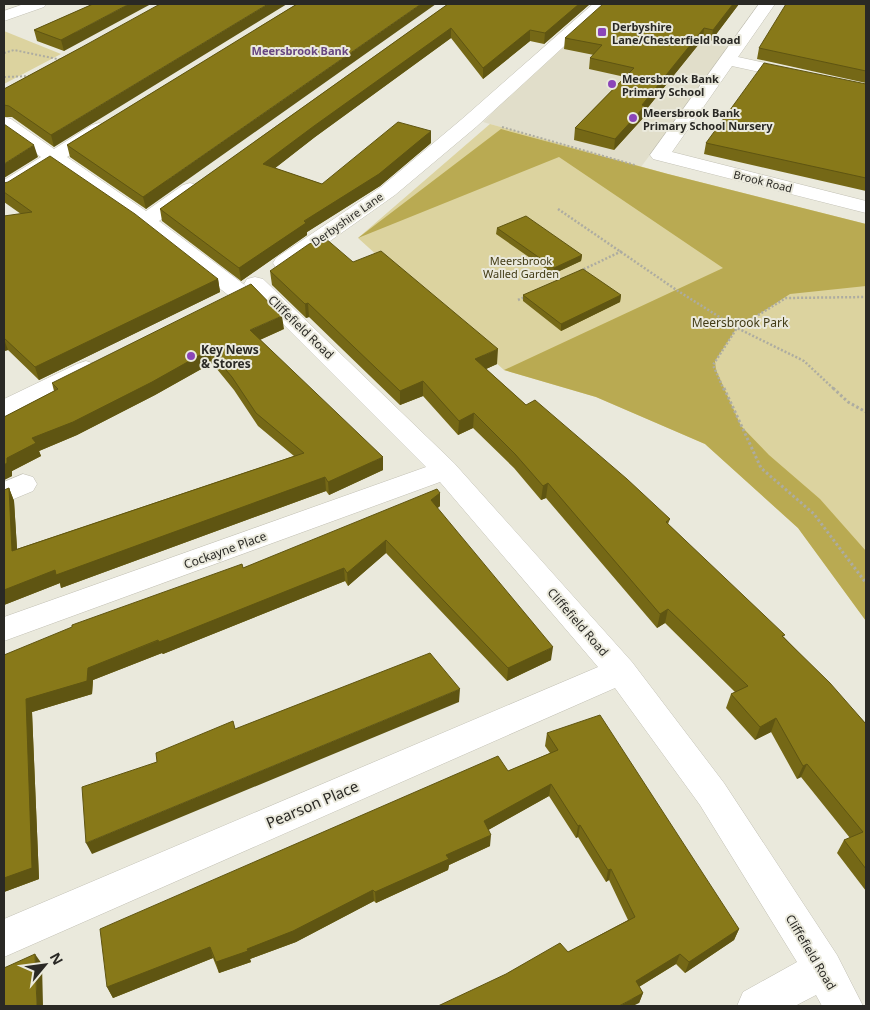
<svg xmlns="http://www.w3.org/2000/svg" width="870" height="1010" viewBox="0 0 870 1010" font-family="'Noto Sans',sans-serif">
<rect width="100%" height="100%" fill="#eae9dc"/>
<!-- built -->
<path fill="#e1deca" d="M586,21L730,47L641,167L483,122Z"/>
<!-- green -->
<path fill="#dcd39f" d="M4,31L61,54L4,84Z
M490,124L668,174L866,224V621L798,528L705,444L596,397L504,370L358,238Z"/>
<!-- forest -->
<path fill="#b9aa52" d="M501,129L668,174L866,224V286L790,294L736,329L715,361L716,370L741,426L769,455L820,499L866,551V621L798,528L705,444L596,397L504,370L723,268L559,157L358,238Z"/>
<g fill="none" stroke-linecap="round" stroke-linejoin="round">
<defs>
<path id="minor" d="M593,4H610L476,127L395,195L292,268L284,270L276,268L273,263L276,258L381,187L462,119Z
M759,4H775L738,57L866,85V95L732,66L672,152L866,201V213L653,159L650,155Z
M4,117L11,119L54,149L92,125L99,123L106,125L108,129L106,133L67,157L146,211L183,185L190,183L197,185L200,189L197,193L159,221L246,286L244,284L247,279L255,277L263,279L454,463L632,662L724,783L837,955L863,1006H822L816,995L795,1006H737L743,992L797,962L700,805L615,688L4,957V919L598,667L440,482L4,641V617L426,467L251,292L248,298L240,300L232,298L139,225L53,166L11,192L4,194V180L41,157L4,131Z
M86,361L95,364L98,369L95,374L13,415L4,417V399L77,364Z
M23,474L33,477L37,484L33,491L4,503V482Z"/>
<path id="highway" d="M24,4H46L44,7L4,21V11Z"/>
</defs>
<!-- minor casing -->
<use href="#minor" stroke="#c2c0b4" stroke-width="1"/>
<!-- highway casing -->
<use href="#highway" stroke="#c2c0b4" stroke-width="1"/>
<!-- path-far2 -->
<path stroke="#adaca1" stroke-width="2" stroke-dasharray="2 2" stroke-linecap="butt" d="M4,53L14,50L62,60
M4,77L31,76
M502,127L635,165"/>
<!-- path-far1 -->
<path stroke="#adaca1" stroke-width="2.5" stroke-dasharray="2 2" stroke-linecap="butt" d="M558,209L678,291L737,328L804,361L835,390
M580,271L622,251
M518,300L527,296
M724,390L713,365L737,328L786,298L866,297"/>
<!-- path -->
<path stroke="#adaca1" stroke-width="3" stroke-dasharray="2.5 2.5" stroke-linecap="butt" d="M724,388L761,468L814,514L866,583
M833,388L848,402L866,412"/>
<!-- minor -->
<use href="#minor" fill="#fff" fill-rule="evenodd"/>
<!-- highway -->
<use href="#highway" fill="#fff" fill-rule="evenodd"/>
</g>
<!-- wall -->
<path fill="#756816" d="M93,4L64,51L37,41L34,30Z
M297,4L146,209L70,157L67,145Z
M448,4H590L544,44L530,41L483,79L451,38L315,137L275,168L322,184L431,143L380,186L307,232V235L241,281L162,221L160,209Z
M739,4L711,41L703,39L645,111L644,117L614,150L574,140L575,128L625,77L589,69L590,58L594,55L564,49L565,38Z
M866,5V83L757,59L759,48Z
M82,47L54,147L12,117H4V89Z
M866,84V191L704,154L706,143Z
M4,183L218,279L220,292L39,380L8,350L4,351V216L21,214L4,202Z
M497,228L582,255L581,261L553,274L496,234Z
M353,262L497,364L486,369L526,405L670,519L668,524L784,637L866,724V891L837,853L844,840L850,838L801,777L797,779L771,732L755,740L726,708L731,694L735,692L665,623L657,628L546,498L541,500L514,468L473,428L458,435L423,396L400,405L309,317L306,318L272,285L270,271Z
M523,295H621L620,302L561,331L523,301Z
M284,329L260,340L383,470L329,495L326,491L61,588L60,583L4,605L9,488L14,501L17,549L294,456L258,426L234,390L212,363L155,395L77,435L39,451L41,456L12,471V476L4,480V417L54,391L52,383Z
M440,493V506L437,508L551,660L507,681L386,553L348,586L345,581L163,654L162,653L93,680L92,694L32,712L39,879L4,892V655L243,568Z
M547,733L739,929L734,940L685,973L676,964L639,987L643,993L639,1003L568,952L628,920L609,880L606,882L578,837L576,838L549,796L488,830L490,846L449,865L448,870L376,903L374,901L296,942L250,959L251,962L219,973L213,958L113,998L107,987L508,771L550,753L545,746Z"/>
<!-- shaded-wall -->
<path fill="#5f5512" d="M129,4H151L64,51L61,40Z
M268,4H287L54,147L51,135Z
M421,4H436L146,209L143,197Z
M579,4H590L544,44L545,33Z
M733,4H739L711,41L713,30Z
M451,28V38L315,137L265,176L263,164L314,126Z
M704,28L703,39L645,111L644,117L614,150L615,139Z
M530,30V41L483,79V68Z
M431,131V143L380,186L307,232V235L241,281L239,268Z
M34,145L38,157L4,178V164Z
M582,255L581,261L553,274L554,268Z
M218,279L220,292L39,380L35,367Z
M621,295L620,302L561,331V324Z
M308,303L309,317L306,318L305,304Z
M282,316L284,329L252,343L250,330Z
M4,339L8,350L4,351Z
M498,349L497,364L475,374V359Z
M209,350L212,363L155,395L77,435L39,451L41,456L12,471V476L4,480V465L7,458L32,438Z
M423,381V396L400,405V391Z
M474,413L473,428L458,435L459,421Z
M383,457V470L329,495L328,482Z
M325,477L326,491L61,588L60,583L4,605V590L55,570Z
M548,483L546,498L541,500L543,486Z
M9,488L14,501L18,564L12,551Z
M440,493V506L431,514V500Z
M386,540V553L348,586L347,573Z
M344,568L345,581L163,654L162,653L93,680L92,694L32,712L39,879L4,892V878L26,699L88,668Z
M668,609L665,623L657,628L660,614Z
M553,647L551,660L507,681L508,668Z
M460,689L459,702L92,854L86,843Z
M776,718L771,732L755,740L760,727Z
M807,764L801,777L797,779L803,766Z
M551,784L549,796L483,833L484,821Z
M580,825L578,837L576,838L578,826Z
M491,835L490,846L449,865L448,870L376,903L375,892L446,855Z
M611,869L609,880L606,882L608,870Z
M373,890L374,901L296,942L250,959L251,962L219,973L216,962L247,949Z
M739,929L734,940L685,973L689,962Z
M210,947L213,958L113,998L107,987Z
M35,954L42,964L43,1006H37Z
M680,954L676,964L632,991L636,981Z
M643,993L639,1003L633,1006H619Z"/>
<!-- building -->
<path fill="#887919" stroke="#5f5512" d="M93,4H129L61,40L34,30Z
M160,4H268L51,135L9,106L4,105V89L82,47Z
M297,4H421L143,197L67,145Z
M448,4H579L545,33L530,30L483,68L451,28L314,126L263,164L322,184L398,122L431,131L379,174L304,221L306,223L239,268L160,209Z
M603,4H733L713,30L704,28L642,105L645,106L615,139L575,128L634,68L590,58L602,45L565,38Z
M786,4H862L866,5V71L759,48Z
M764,63L866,84V178L706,143Z
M4,124L34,145L4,164Z
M50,156L135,214L218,279L35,367L4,338V216L32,212L4,192V183L8,182Z
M526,216L582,255L554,268L497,228Z
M325,238L353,262L381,251L498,349L475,359L526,405L535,400L627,479L670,519L666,522L785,635L782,636L830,683L866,724V869L844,840L863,832L807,764L803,766L776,718L760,727L731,694L748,686L668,609L660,614L548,483L543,486L515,454L474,413L459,421L423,381L400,391L308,303L305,304L270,271L309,244Z
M583,269L621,295L561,324L523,295Z
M251,284L282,316L250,330L383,457L328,482L325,477L56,575L55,570L4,590V490L9,488L12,551L304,453L256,413L232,377L209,350L152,382L73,422L32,438L36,443L7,458V463L4,465V417L58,389L52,383Z
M437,489L440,493L431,500L553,647L508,668L386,540L347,573L344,568L159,642L158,640L88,668L87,681L26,699L32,868L4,878V655L72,627V625L242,564L243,568Z
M430,653L460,689L86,843L82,787L157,762L156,753L233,721L235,729Z
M600,715L739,929L689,962L680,954L636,981L643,993L619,1006H438L506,974L560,943L568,952L635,917L611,869L608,870L580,825L578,826L551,784L484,821L491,835L446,855L449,859L375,892L373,890L293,931L247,949L248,951L216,962L210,947L107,987L100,929L498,756L508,771L558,750L547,733Z
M35,954L37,1006H4V968Z"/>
<!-- markers -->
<g fill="#8b45b8" stroke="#eae9dc" stroke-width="2">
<rect x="597" y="27" width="10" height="10" rx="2.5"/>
<circle cx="612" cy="84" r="5"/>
<circle cx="633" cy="118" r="5"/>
<circle cx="191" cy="356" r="5"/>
</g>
<g text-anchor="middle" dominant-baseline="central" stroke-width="4" stroke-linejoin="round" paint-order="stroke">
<!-- far-poi labels -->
<g font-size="11" font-weight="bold" fill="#2a2925" stroke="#eae9dc" text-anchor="start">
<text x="612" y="26">Derbyshire<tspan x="612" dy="13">Lane/Chesterfield Road</tspan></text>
<text x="622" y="78">Meersbrook Bank<tspan x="622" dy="13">Primary School</tspan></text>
<text x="643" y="112">Meersbrook Bank<tspan x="643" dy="13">Primary School Nursery</tspan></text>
</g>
<!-- far-neighbourhood labels -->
<g font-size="11" font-weight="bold" fill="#684681" stroke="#eae9dc">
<text x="300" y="50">Meersbrook Bank</text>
</g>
<!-- far-street labels -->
<g font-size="11" fill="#2a2925" stroke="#eae9dc">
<text transform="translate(763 181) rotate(14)">Brook Road</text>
<text transform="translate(347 219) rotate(-35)">Derbyshire Lane</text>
</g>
<!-- far-park labels -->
<g font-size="11" fill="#423b15" stroke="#eae9dc">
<text x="521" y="260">Meersbrook<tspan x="521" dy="13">Walled Garden</tspan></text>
</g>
<!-- park labels -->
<g font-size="12" fill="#423b15" stroke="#eae9dc">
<text x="740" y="322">Meersbrook Park</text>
</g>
<!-- street labels -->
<g font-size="12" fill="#2a2925" stroke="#eae9dc">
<text transform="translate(301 327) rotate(44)">Cliffefield Road</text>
<text transform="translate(225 550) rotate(-20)">Cockayne Place</text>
<text transform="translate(578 622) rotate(49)">Cliffefield Road</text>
<text transform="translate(811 952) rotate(59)">Cliffefield Road</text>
</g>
<!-- poi labels -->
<g font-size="12" font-weight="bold" fill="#2a2925" stroke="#eae9dc" text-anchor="start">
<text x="201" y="349">Key News<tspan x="201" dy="14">&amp; Stores</tspan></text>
</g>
<!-- near-street labels -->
<g font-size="15" fill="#2a2925" stroke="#eae9dc">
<text transform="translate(312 804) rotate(-23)">Pearson Place</text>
</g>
</g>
<!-- border -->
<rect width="870" height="1010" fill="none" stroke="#2a2925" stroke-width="10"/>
<!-- north arrow -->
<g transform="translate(45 965) rotate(61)" stroke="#eae9dc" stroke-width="4" paint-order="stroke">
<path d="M0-4L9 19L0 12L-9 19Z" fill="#2a2925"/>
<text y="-8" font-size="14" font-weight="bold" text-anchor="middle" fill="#2a2925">N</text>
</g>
</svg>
